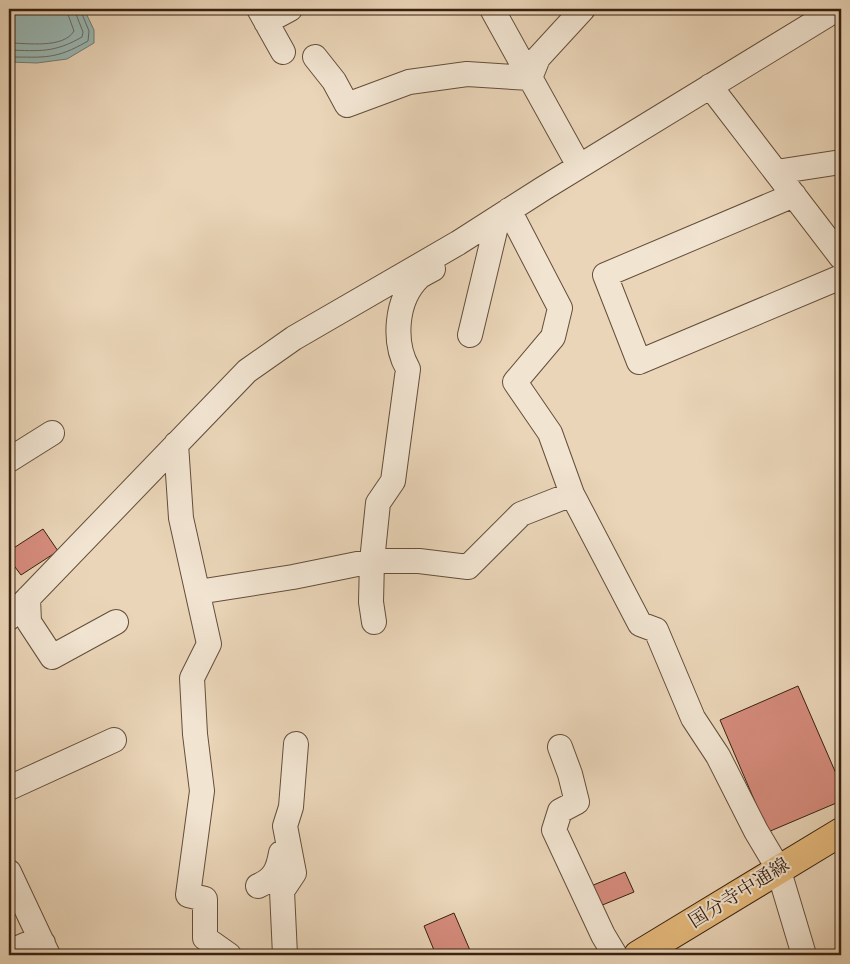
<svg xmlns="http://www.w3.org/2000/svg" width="850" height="964" viewBox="0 0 850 964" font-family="Cardo,'Noto Serif JP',serif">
<rect width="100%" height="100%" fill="#ead5b8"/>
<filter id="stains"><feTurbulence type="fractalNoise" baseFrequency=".004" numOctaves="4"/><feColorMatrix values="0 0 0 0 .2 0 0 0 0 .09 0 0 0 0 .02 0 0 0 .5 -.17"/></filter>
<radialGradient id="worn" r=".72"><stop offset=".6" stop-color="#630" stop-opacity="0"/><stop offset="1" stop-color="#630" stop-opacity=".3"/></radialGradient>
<!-- water -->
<path fill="#99b8b5" stroke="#727c73" d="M9,9H84L94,30V43L67,59L37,63L9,62Z"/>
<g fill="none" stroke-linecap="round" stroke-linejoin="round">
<!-- shore -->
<path stroke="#686c63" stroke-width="1" d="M9,43C27,43 63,49 74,31L66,9
M9,50C40,51 54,53 82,37L83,32L74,9
M9,57C45,57 55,60 88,41L89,31L80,9"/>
</g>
<!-- building -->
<path fill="#d68c7d" stroke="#372111" d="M43,529L58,551L21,575L9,559V551Z
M798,686L841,785V801L768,832L720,720Z
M625,872L634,892L600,906L591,886Z
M454,913L472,955H436L424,926Z"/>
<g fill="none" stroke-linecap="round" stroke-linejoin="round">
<defs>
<path id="minor" d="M259,9L283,52
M492,9L579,166
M266,22L290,9
M315,57L334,81L347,105L409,82L467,74L530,78L538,58L583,9
M710,86L841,257
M776,172L841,162
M794,195L605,275L639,362L841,277
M509,210L560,308L553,337L515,382L550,433L572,494
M470,335L498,218
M176,444L181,518L209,644L192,678L195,734L202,791L188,895L205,899V938L229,955
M9,460L52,433
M198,592L293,577L372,561H419L468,567L521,514L572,494L640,624L656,630L693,718L718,756L756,831L778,868L804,955
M28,598L29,622L52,657L116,622
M9,618L247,371L294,338L458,243L544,188L837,9
M374,622L371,602L372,561L378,503L393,481L408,369C393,343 395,300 419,277C423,274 428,272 433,269
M560,747L570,774L577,802L560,811L554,830L603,935L615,955
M9,788L114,740
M9,872L48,955
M258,886C274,879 278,870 281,853
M9,952L25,945L43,943
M285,955L282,891L294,873L285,826L291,807L296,744"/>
<path id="major" d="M638,955L841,832"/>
</defs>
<!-- minor casing -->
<use href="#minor" stroke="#644e3b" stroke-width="26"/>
<!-- major casing -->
<use href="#major" stroke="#372111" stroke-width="30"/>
<!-- minor -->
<use href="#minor" stroke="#f1e4d1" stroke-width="24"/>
<!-- major -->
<use href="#major" stroke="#e5ba7c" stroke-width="28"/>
</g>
<g text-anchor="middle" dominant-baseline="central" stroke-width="4" stroke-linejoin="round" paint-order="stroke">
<!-- street labels -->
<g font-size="19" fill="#372111" stroke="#f1e4d1">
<text transform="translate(739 893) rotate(-32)">国分寺中通線</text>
</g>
</g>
<!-- margin -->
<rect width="850" height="964" fill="none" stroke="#ead5b8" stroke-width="30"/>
<rect x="10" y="10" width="830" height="944" fill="none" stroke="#372111" stroke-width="2.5"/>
<rect x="15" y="15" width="820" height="934" fill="none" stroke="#372111"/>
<rect width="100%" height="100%" filter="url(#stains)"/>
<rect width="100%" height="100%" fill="url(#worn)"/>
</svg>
